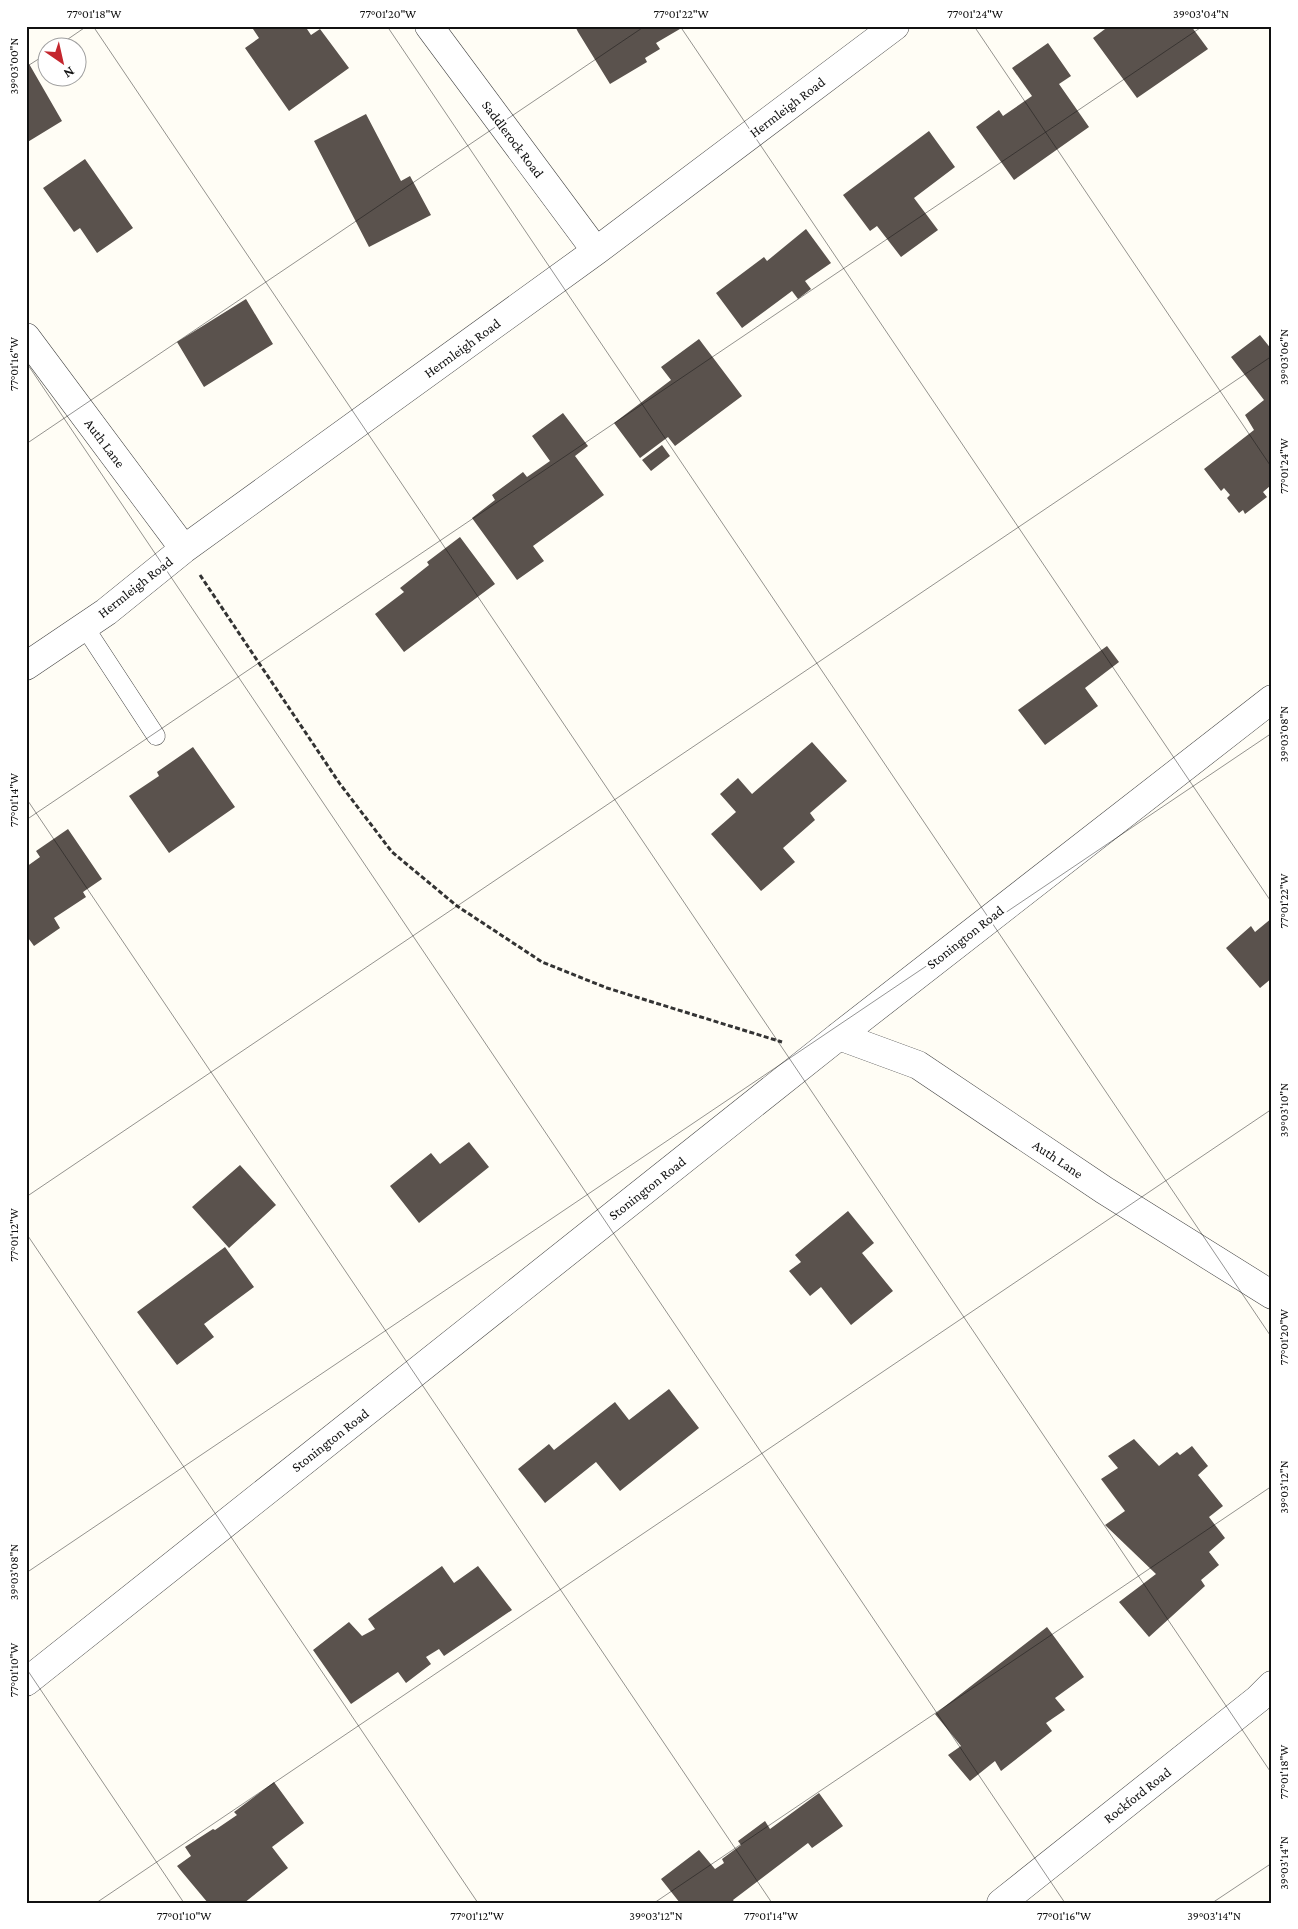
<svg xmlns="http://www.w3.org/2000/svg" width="1298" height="1929" viewBox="0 0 1298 1929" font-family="'Crimson Pro',serif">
<rect width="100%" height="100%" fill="#fffdf5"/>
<!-- building -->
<path fill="#5a524d" d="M251,26H305L311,35L320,29L349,68L289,111L245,48L259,38Z
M578,26H685L656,43L660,49L645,58L647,62L610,84L578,32L576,28Z
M1109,26H1191L1208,49L1137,98L1093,38Z
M1048,43L1071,76L1059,84L1089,127L1014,180L976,127L999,110L1003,116L1032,96L1012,68Z
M28,62L62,121L26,143V63Z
M366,114L401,181L410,176L431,215L369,247L314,141Z
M929,131L955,167L914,198L938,230L901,257L877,226L870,231L843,195Z
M85,159L133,228L97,253L80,228L74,232L43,188Z
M806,229L831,263L805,281L811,289L798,299L792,291L742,328L716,293L764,257L767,261Z
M246,299L273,344L204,387L177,342Z
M1260,335L1272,350V487L1270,486L1263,492L1267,497L1245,514L1243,510L1239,513L1227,498L1230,495L1224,488L1221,491L1204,469L1254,430L1245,415L1264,400L1231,357Z
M699,339L742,396L675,446L668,437L640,458L614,423L671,380L661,367Z
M563,413L588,446L575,456L604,495L533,546L544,561L517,580L472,518L495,500L492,495L523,472L527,477L550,461L532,436Z
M662,445L670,456L651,471L642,460Z
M460,537L495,584L404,652L375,614L404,592L400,588L429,565L427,562Z
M1107,646L1119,662L1085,688L1098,706L1045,745L1018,710Z
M812,742L847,781L810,813L815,820L783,848L795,862L761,891L711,834L736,812L720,794L738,778L752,794Z
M193,747L235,807L169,853L129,796L159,776L157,772Z
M68,829L102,879L83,892L86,897L54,918L60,928L34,946L26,935V867L40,857L36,851Z
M1272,918V978L1260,988L1226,948L1251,926L1255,932Z
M469,1142L489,1167L419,1223L390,1186L431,1153L440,1164Z
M240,1165L276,1205L229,1248L192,1207Z
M848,1211L874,1243L862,1253L893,1291L851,1325L821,1287L810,1296L789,1271L801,1262L795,1255Z
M225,1247L254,1287L204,1324L214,1337L177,1365L137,1312Z
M669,1389L699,1428L620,1491L596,1462L545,1503L518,1469L549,1444L554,1450L615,1402L629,1420Z
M1134,1439L1159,1466L1177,1452L1180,1455L1192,1446L1208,1466L1198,1475L1223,1506L1209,1517L1225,1538L1209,1552L1219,1565L1201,1580L1205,1586L1149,1637L1119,1602L1156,1574L1105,1525L1125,1511L1101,1479L1118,1468L1108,1456Z
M442,1566L454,1583L478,1566L512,1610L444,1656L439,1649L426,1657L431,1664L406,1683L398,1672L351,1704L313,1650L349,1622L362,1636L375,1629L368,1619Z
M1047,1627L1084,1677L1055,1698L1065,1710L1046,1723L1052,1731L1001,1771L995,1761L970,1781L948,1755L961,1746L935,1714Z
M274,1782L304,1823L272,1847L288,1868L244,1903H208L177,1866L191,1856L185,1847L213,1829L215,1830L237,1815L234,1812Z
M819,1793L843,1826L812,1848L808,1843L733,1900L735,1903H680L661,1879L699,1850L715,1869L724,1863L722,1859L741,1845L738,1841L765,1821L770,1829Z"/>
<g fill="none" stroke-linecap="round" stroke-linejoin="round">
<defs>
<path id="lane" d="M84,626L156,736"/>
<path id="street" d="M429,26L596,251
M26,337L184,549
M26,666L106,612L184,549L596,251L895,26
M839,1036L918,1065L1104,1190L1272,1295
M26,1682L839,1036L1272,699
M1001,1903L1258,1699L1272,1685"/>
</defs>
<!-- lane casing -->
<use href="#lane" stroke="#444" stroke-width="19"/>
<!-- street casing -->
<use href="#street" stroke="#444" stroke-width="29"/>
<!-- path -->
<path stroke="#333" stroke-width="3" stroke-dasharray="5 2.5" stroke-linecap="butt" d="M200,575L340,784L392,852L457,906L542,962L607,988L782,1042"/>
<!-- lane -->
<use href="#lane" stroke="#fff" stroke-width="18"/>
<!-- street -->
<use href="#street" stroke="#fff" stroke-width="28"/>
</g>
<!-- ticks -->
<path fill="none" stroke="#111" stroke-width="1" stroke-opacity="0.45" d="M93,26L1272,1774M387,26L1272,1338M680,26L1272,903M974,26L1272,468M1267,26L1272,33M55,48L87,26M26,67L48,53M26,362L1065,1903M26,444L645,26M26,798L772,1903M26,820L1203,26M26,1197L1272,356M26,1233L478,1903M26,1573L1272,733M26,1668L184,1903M96,1903L1272,1109M654,1903L1272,1486M1212,1903L1272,1863"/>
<g text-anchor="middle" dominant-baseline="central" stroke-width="5" stroke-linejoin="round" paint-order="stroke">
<!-- street labels -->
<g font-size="14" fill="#111" stroke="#fff">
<text transform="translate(787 107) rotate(-37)">Hermleigh Road</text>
<text transform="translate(513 139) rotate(53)">Saddlerock Road</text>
<text transform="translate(462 348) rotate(-36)">Hermleigh Road</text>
<text transform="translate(105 443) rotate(53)">Auth Lane</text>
<text transform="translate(135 587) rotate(-38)">Hermleigh Road</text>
<text transform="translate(965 937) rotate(-38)">Stonington Road</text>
<text transform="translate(1058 1159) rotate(34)">Auth Lane</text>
<text transform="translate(647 1188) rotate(-38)">Stonington Road</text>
<text transform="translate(330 1440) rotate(-38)">Stonington Road</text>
<text transform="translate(1137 1795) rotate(-38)">Rockford Road</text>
</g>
</g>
<!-- border -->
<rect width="1298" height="1929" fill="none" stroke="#ffffff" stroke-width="55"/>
<!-- north arrow -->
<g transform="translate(62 62) rotate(146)"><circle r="24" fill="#ffffff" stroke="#a0a0a0"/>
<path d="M0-4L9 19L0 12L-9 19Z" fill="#c4262e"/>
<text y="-8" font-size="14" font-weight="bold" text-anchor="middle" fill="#111111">N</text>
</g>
<rect x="28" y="28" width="1242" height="1874" fill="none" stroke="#111" stroke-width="2"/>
<g font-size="12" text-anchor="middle" fill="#111">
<text x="94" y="18">77°01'18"W</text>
<text x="388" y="18">77°01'20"W</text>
<text x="681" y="18">77°01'22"W</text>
<text x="975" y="18">77°01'24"W</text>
<text x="1201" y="18">39°03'04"N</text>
<text transform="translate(14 66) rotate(-90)" y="4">39°03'00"N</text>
<text transform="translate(1284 357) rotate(-90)" y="4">39°03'06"N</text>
<text transform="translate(14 364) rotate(-90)" y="4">77°01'16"W</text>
<text transform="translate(1284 466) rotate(-90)" y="4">77°01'24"W</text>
<text transform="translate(1284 734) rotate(-90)" y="4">39°03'08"N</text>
<text transform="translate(14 800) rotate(-90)" y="4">77°01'14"W</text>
<text transform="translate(1284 901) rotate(-90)" y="4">77°01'22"W</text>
<text transform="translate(1284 1110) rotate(-90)" y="4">39°03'10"N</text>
<text transform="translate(14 1235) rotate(-90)" y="4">77°01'12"W</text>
<text transform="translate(1284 1337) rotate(-90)" y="4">77°01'20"W</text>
<text transform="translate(1284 1487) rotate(-90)" y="4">39°03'12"N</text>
<text transform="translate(14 1572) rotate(-90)" y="4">39°03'08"N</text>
<text transform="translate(14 1670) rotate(-90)" y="4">77°01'10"W</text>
<text transform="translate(1284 1772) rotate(-90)" y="4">77°01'18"W</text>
<text transform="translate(1284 1863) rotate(-90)" y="4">39°03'14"N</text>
<text x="184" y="1920">77°01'10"W</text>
<text x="477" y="1920">77°01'12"W</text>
<text x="656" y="1920">39°03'12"N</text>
<text x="771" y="1920">77°01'14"W</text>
<text x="1064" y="1920">77°01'16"W</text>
<text x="1214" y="1920">39°03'14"N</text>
</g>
</svg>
